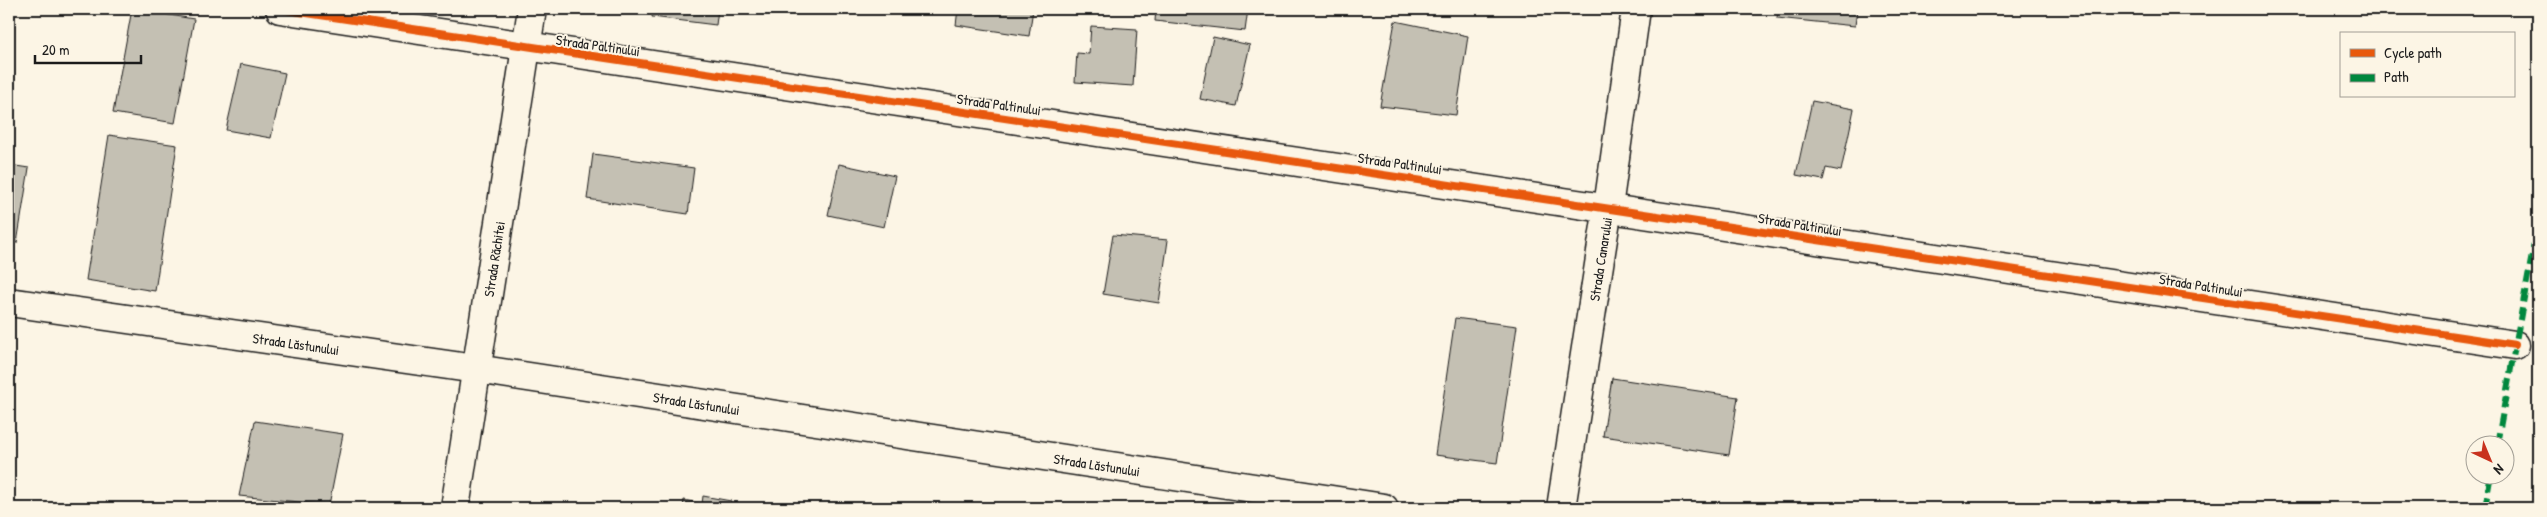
<svg xmlns="http://www.w3.org/2000/svg" width="2547" height="517" viewBox="0 0 2547 517" font-family="'Patrick Hand',sans-serif">
<rect width="100%" height="100%" fill="#fcf5e5"/>
<filter id="ink" filterUnits="userSpaceOnUse"><feTurbulence type="fractalNoise" baseFrequency=".02" numOctaves="2"/><feDisplacementMap in="SourceGraphic" scale="10" xChannelSelector="R" yChannelSelector="G"/><feConvolveMatrix kernelMatrix="1 2 1 2 8 2 1 2 1" color-interpolation-filters="sRGB"/></filter>
<g filter="url(#ink)">
<!-- building -->
<path fill="#c4c0b3" stroke="#1c1c1c" d="M132,9L194,19L175,123L113,113Z
M653,9H718L716,25L652,17Z
M958,9H1033L1029,36L956,25Z
M1156,9H1248L1245,31L1155,21Z
M1778,9H1857L1855,26L1777,18Z
M1395,21L1468,36L1456,115L1380,106Z
M1091,26L1137,29L1133,86L1075,82L1077,53L1089,54Z
M1213,37L1250,45L1236,106L1200,99Z
M241,64L285,73L271,138L226,130Z
M1812,101L1854,109L1841,171L1826,168L1823,180L1796,175Z
M109,135L177,145L155,291L86,280Z
M593,154L694,168L688,214L587,199Z
M839,164L895,176L884,227L828,215Z
M9,165L29,168L17,243L9,242Z
M1113,235L1168,240L1159,303L1103,294Z
M1455,318L1517,326L1497,463L1435,455Z
M1612,378L1738,397L1729,455L1603,436Z
M255,421L343,434L329,505L239,496Z
M703,496L731,501L730,508H683L684,500L702,504Z"/>
<g fill="none" stroke-linecap="round" stroke-linejoin="round">
<defs>
<g id="minor">
<path d="M280,9L2515,345"/>
<path id="s1" d="M9,302L476,369L1384,508"/>
<path id="s2" d="M455,508L532,9"/>
<path id="s3" d="M1561,508L1608,207L1636,9"/>
</g>
</defs>
<!-- minor casing -->
<use href="#minor" stroke="#1c1c1c" stroke-width="31"/>
<!-- minor -->
<use href="#minor" stroke="#fcf5e5" stroke-width="28"/>
<!-- quiet -->
<path stroke="#00873e" stroke-width="6" stroke-dasharray="12 6" stroke-linecap="butt" d="M2497,444L2538,222
M2485,508L2491,474"/>
<defs>
<path id="cycleway" d="M280,9L2515,345"/>
</defs>
<!-- cycleway casing -->
<use href="#cycleway" stroke="#fcf5e5" stroke-width="11"/>
<!-- cycleway -->
<use href="#cycleway" stroke="#e8590c" stroke-width="8"/>
</g>
</g>
<g text-anchor="middle" dominant-baseline="central" stroke-width="4" stroke-linejoin="round" paint-order="stroke">
<!-- street labels -->
<g font-size="14" fill="#1c1c1c" stroke="#fcf5e5">
<text transform="translate(598 45) rotate(8)">Strada Paltinului</text>
<text transform="translate(999 104) rotate(8)">Strada Paltinului</text>
<text transform="translate(1400 163) rotate(8)">Strada Paltinului</text>
<text transform="translate(1800 224) rotate(9)">Strada Paltinului</text>
<text stroke="none"><textPath href="#s2" startOffset="252">Strada Răchitei</textPath></text>
<text stroke="none"><textPath href="#s3" startOffset="252">Strada Canarului</textPath></text>
<text transform="translate(2201 285) rotate(9)">Strada Paltinului</text>
<text stroke="none"><textPath href="#s1" startOffset="290">Strada Lăstunului</textPath></text>
<text stroke="none"><textPath href="#s1" startOffset="695">Strada Lăstunului</textPath></text>
<text stroke="none"><textPath href="#s1" startOffset="1100">Strada Lăstunului</textPath></text>
</g>
</g>
<!-- margin -->
<rect width="2547" height="517" fill="none" stroke="#fcf5e5" stroke-width="30"/>
<rect x="15" y="15" width="2517" height="487" fill="none" stroke="#1c1c1c" stroke-width="2" filter="url(#ink)"/>
<!-- legend -->
<rect x="2340" y="32" width="175" height="65" fill="#fcf5e5" stroke="#a29e95"/>
<rect x="2350" y="49" width="25" height="8" fill="#e8590c" stroke="#a29e95"/>
<text x="2384" y="58" font-size="15" fill="#1c1c1c">Cycle path</text>
<rect x="2350" y="74" width="25" height="8" fill="#00873e" stroke="#a29e95"/>
<text x="2384" y="82" font-size="15" fill="#1c1c1c">Path</text>
<!-- north arrow -->
<g transform="translate(2490 460) rotate(136)"><circle r="24" fill="#fcf5e5" stroke="#a29e95"/>
<path d="M0-4L9 19L0 12L-9 19Z" fill="#c8321e"/>
<text y="-8" font-size="14" font-weight="bold" text-anchor="middle" fill="#1c1c1c">N</text>
</g>
<!-- scale -->
<path d="M35 55v8h106v-8" fill="none" stroke="#1c1c1c" stroke-width="2.5"/>
<text x="42" y="55" font-size="15" fill="#1c1c1c" stroke="#fcf5e5" stroke-width="4" paint-order="stroke">20 m</text>
</svg>
